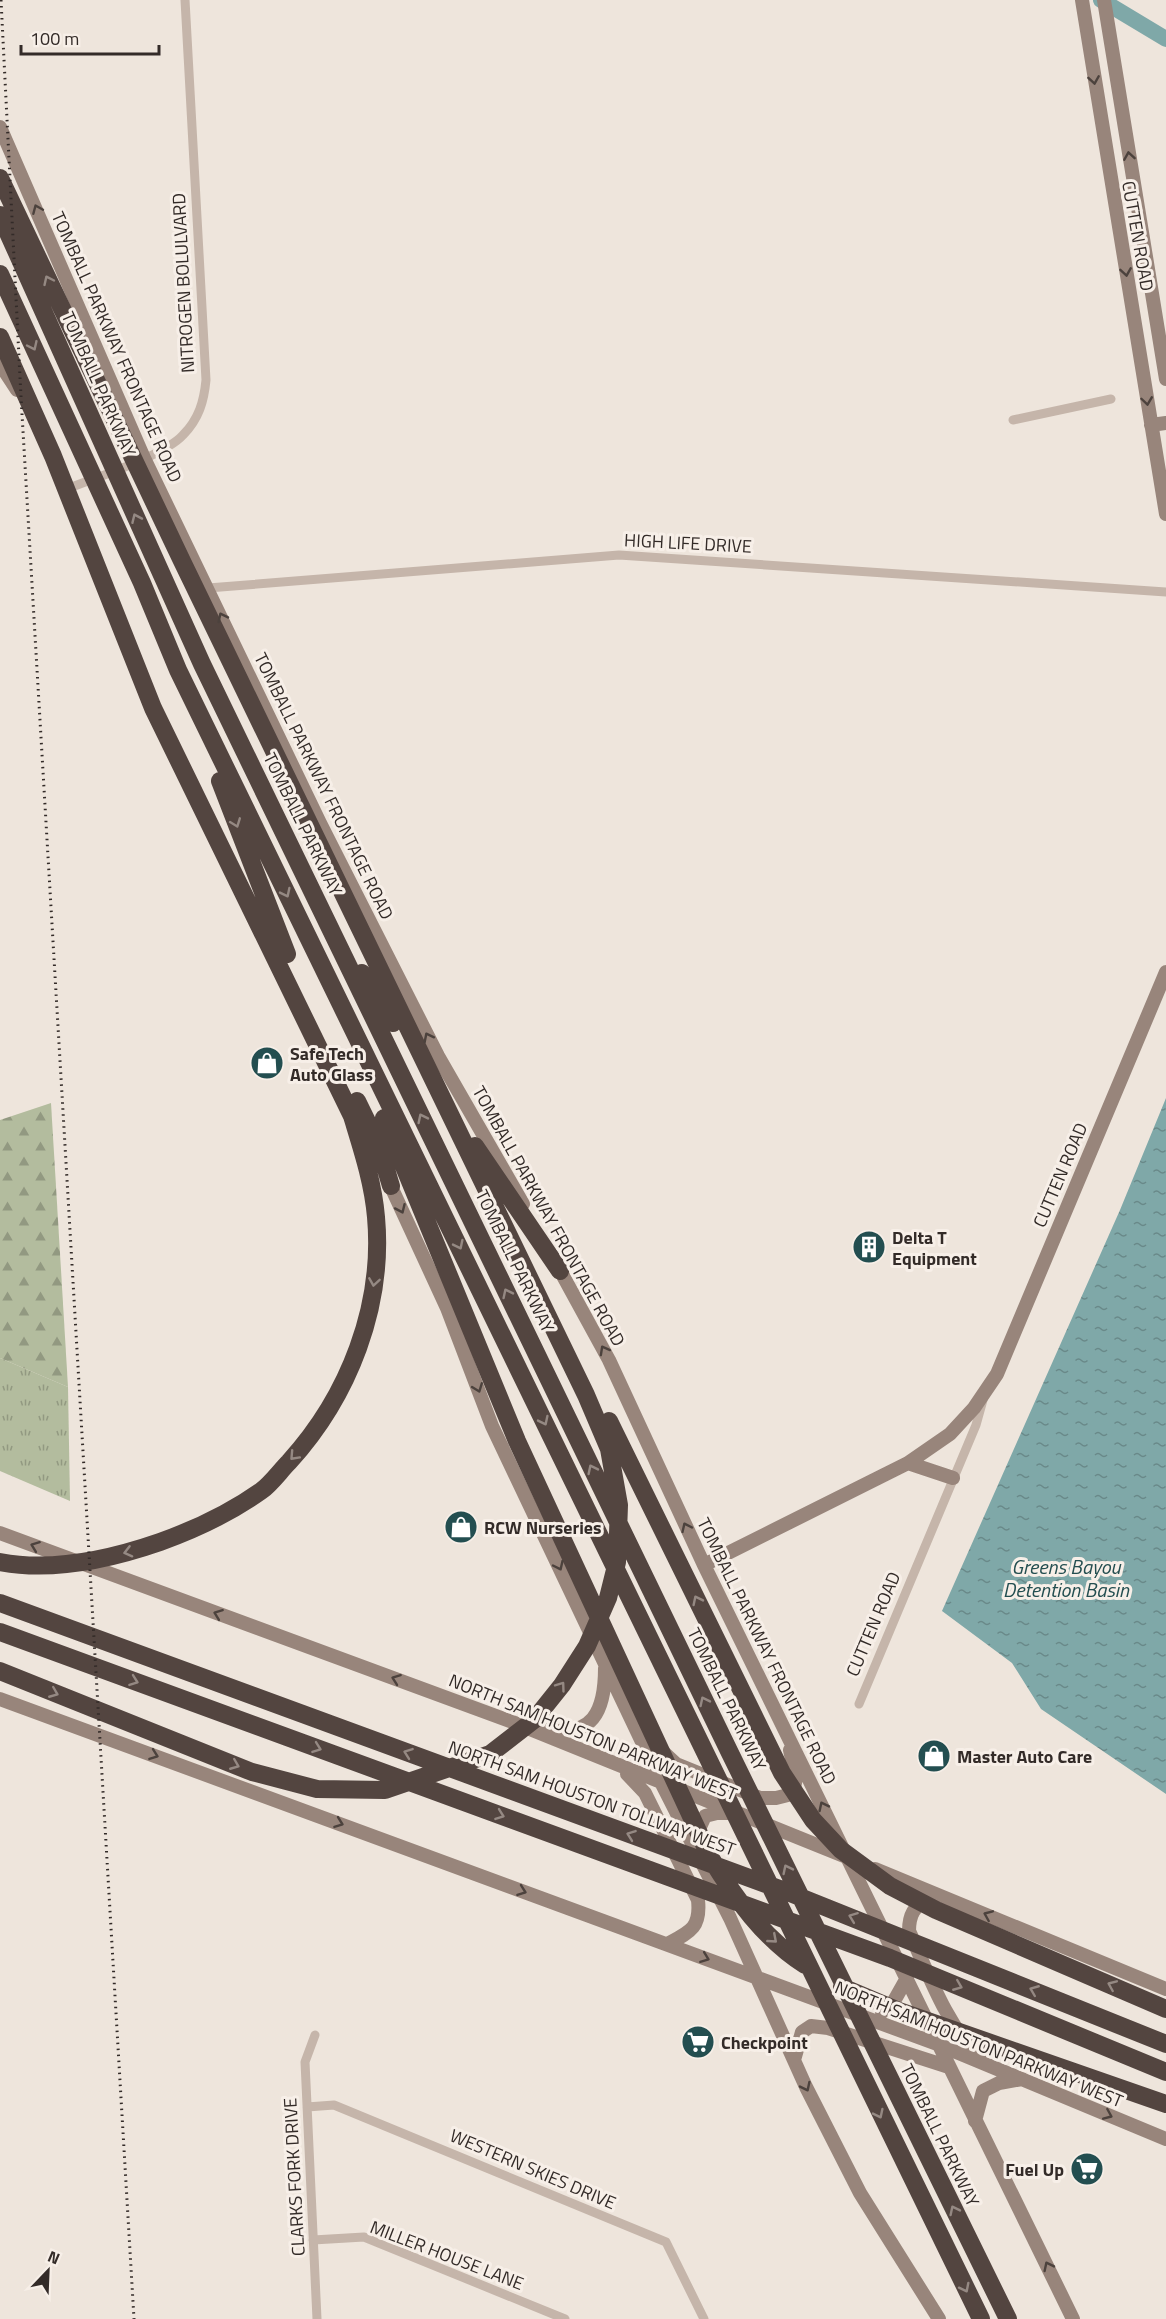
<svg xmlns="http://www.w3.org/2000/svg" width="1166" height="2319" viewBox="0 0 1166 2319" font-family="'Titillium Web',sans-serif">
<defs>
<pattern id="grass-tufts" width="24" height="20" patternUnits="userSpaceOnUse" patternTransform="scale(1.5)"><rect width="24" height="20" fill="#b3bc9e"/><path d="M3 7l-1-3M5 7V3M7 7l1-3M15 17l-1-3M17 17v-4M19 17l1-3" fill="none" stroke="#929981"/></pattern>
<pattern id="forest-firs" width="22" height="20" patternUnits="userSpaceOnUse" patternTransform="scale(1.5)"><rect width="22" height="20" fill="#b3bc9e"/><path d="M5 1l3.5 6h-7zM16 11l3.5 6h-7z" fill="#929981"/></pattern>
<pattern id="water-ripples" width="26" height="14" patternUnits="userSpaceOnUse" patternTransform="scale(1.5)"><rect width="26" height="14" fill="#7fa8a8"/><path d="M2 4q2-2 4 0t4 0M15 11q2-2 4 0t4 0" fill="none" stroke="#698989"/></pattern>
</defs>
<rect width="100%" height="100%" fill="#eee5dc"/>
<!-- grass -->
<path fill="url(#grass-tufts)" d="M0,1358L68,1387L70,1501L0,1471Z"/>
<!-- forest -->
<path fill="url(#forest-firs)" d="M51,1103L68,1387L0,1358V1120Z"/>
<!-- water -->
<path fill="url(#water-ripples)" d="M1166,1098V1794L1041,1709L1012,1663L942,1611L1120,1210Z"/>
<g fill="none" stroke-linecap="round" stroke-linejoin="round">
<!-- river -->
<path stroke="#7fa8a8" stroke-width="16" d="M1101,0L1166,39"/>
<!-- street -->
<path stroke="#c5b5aa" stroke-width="9" d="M1013,420L1111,399
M72,487C100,476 165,455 183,435C199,419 204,401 206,380L185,0
M208,588L619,555L1166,592
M859,1704L976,1425L983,1400
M315,2035L305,2062L317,2319
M307,2107L334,2105L666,2242L704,2319
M313,2240L364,2237L565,2319"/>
<!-- secondary -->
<path stroke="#98857b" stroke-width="14" d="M1082,0L1166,514
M1104,0L1166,379
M0,127L144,458L320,823L438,1056L523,1204
M0,364L17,390
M1151,425L1166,423
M387,1178L447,1308L492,1426L662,1784L730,1918L806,2087L860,2193L939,2319
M556,1263L609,1360L704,1565L1073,2319
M908,1463L953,1478
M0,1533L515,1723L844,1856
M704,1565L908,1463L950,1434L974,1408L997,1374L1166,972
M0,1699L937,2044L1166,2139
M544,1729C593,1739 605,1711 605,1668
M663,1752L676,1764L760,1798H776L788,1795L794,1788L796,1778L790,1750
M627,1774L645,1793L698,1900C701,1928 690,1932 667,1944
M696,1836L705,1816L717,1813H729
M875,1869L1166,1989
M928,1899C914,1906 909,1915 909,1931C929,1975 946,2024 980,2058
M882,2012L894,2001L907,1978
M794,2060L802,2032L811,2026L828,2028L949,2067
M975,2121L983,2091L999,2083L1022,2079"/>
<!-- highway -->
<path stroke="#534540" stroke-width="18" d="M0,178L181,559L586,1395L609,1449L619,1505L617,1562L608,1598L587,1646L562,1685L534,1720L490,1754L385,1790L317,1789L252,1772L0,1671
M0,215L202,664L730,1753L1008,2319
M0,274L142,583L178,670L981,2319
M0,337L53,456L153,708L352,1116C362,1149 373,1182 376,1217C384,1306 349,1396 289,1462C280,1471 271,1484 261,1491C230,1513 196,1529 160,1542C111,1559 52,1572 0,1562
M220,781L287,954
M362,973L393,1023
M357,1101L379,1146L391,1186
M384,1118L517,1441L710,1857C735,1898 764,1939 805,1965
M475,1146L560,1271
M609,1421L782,1773L813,1820L841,1850L890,1886L936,1910L1166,2009
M0,1603L785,1891L1166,2044
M0,1632L890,1958L1166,2072
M842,1987L899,2011L1166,2104"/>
<!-- rail -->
<path stroke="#332b28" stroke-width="3" stroke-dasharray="1.5 4.5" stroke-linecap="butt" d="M1,0L21,397L134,2319"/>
</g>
<!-- one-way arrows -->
<defs><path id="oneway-chevron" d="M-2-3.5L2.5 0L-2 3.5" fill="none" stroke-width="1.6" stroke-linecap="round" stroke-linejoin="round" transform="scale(1.5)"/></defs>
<g stroke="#4c423d">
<use href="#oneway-chevron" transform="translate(1094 80) rotate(81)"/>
<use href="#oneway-chevron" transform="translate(1129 156) rotate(-99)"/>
<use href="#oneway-chevron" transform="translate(37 209) rotate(-113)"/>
<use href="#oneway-chevron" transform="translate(1126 272) rotate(81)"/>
<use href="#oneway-chevron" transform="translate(1147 401) rotate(82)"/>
<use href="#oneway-chevron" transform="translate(222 617) rotate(-116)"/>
<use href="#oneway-chevron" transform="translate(428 1037) rotate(-117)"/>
<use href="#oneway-chevron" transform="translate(401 1209) rotate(66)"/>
<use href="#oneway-chevron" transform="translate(604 1350) rotate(-119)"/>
<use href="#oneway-chevron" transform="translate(478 1388) rotate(69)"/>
<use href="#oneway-chevron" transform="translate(686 1527) rotate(-115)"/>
<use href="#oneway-chevron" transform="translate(35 1546) rotate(-159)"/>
<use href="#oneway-chevron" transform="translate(559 1566) rotate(65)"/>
<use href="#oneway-chevron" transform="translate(218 1614) rotate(-159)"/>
<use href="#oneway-chevron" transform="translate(396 1679) rotate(-160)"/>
<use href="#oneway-chevron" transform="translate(154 1755) rotate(20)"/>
<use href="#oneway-chevron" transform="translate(823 1806) rotate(-116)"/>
<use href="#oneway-chevron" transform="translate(339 1823) rotate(20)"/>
<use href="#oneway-chevron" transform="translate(522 1891) rotate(20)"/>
<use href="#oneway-chevron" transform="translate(988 1915) rotate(-157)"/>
<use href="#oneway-chevron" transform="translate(705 1958) rotate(21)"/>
<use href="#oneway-chevron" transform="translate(806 2087) rotate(64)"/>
<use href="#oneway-chevron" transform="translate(1108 2115) rotate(23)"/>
<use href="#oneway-chevron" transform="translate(1048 2266) rotate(-116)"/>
</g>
<g stroke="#958983">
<use href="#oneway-chevron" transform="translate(48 280) rotate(-115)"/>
<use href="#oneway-chevron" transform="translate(33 346) rotate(65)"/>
<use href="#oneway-chevron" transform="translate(136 518) rotate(-114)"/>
<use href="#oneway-chevron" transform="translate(236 823) rotate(69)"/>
<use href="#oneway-chevron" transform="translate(286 893) rotate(64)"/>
<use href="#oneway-chevron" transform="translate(422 1118) rotate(-116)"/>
<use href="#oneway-chevron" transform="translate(459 1245) rotate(64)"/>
<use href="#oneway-chevron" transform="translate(374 1282) rotate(99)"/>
<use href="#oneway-chevron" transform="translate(507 1293) rotate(-116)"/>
<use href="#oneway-chevron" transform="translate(544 1421) rotate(64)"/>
<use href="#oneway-chevron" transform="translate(294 1456) rotate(133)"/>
<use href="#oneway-chevron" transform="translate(592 1469) rotate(-116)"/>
<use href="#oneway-chevron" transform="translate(128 1552) rotate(166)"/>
<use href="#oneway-chevron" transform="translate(697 1600) rotate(-116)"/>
<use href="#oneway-chevron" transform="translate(134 1681) rotate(20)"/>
<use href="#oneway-chevron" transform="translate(561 1686) rotate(-54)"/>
<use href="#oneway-chevron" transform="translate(54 1693) rotate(22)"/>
<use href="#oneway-chevron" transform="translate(704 1701) rotate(-116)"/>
<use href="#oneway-chevron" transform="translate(317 1748) rotate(20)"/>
<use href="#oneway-chevron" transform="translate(408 1753) rotate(-160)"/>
<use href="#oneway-chevron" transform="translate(235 1765) rotate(22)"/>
<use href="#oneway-chevron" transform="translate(500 1815) rotate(20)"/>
<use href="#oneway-chevron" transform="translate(631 1835) rotate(-160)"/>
<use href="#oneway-chevron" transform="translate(787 1869) rotate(-116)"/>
<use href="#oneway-chevron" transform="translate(853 1917) rotate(-159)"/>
<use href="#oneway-chevron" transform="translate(773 1939) rotate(41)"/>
<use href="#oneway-chevron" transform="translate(1112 1985) rotate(-157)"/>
<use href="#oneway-chevron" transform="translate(958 1986) rotate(22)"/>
<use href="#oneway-chevron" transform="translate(1034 1990) rotate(-158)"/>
<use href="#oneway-chevron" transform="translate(879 2114) rotate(64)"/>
<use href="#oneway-chevron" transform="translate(954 2210) rotate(-116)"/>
<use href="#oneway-chevron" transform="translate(965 2288) rotate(63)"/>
</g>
<!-- icons -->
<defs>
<symbol id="shop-disc" viewBox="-11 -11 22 22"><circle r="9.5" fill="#234e50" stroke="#f7efe8"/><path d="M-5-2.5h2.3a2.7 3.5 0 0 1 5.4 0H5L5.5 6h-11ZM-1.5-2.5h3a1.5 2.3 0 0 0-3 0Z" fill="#fff"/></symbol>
<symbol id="building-disc" viewBox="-11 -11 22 22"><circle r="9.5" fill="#234e50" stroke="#f7efe8"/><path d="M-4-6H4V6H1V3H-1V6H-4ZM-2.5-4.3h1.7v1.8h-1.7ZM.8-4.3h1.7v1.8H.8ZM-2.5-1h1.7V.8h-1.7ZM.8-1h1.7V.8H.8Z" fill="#fff"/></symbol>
<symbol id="supermarket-disc" viewBox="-11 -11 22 22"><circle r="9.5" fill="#234e50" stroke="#f7efe8"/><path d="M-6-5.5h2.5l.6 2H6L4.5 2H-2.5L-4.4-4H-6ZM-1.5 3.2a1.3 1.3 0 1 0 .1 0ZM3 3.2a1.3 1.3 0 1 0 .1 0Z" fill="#fff"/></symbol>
</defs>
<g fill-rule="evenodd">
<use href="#shop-disc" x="248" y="1044" width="38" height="38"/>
<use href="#building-disc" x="850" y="1228" width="38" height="38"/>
<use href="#shop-disc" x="442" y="1508" width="38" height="38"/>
<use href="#shop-disc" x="915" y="1737" width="38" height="38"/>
<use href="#supermarket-disc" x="679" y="2023" width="38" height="38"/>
<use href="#supermarket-disc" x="1068" y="2150" width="38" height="38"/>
</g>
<g text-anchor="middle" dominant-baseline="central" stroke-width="6" stroke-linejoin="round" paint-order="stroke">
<!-- street labels -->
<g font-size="18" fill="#332b28" stroke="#f7efe8">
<text transform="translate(1138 236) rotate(80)">CUTTEN ROAD</text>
<text transform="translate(183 283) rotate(-93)">NITROGEN BOLULVARD</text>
<text transform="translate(117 347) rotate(66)">TOMBALL PARKWAY FRONTAGE ROAD</text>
<text transform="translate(99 384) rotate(66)">TOMBALL PARKWAY</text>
<text transform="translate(688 543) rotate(3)">HIGH LIFE DRIVE</text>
<text transform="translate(324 786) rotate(64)">TOMBALL PARKWAY FRONTAGE ROAD</text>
<text transform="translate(303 824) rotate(64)">TOMBALL PARKWAY</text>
<text transform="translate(1060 1175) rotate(-67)">CUTTEN ROAD</text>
<text transform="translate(549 1216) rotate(61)">TOMBALL PARKWAY FRONTAGE ROAD</text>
<text transform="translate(515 1261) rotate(64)">TOMBALL PARKWAY</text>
<text transform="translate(873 1624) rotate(-67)">CUTTEN ROAD</text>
<text transform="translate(767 1651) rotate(64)">TOMBALL PARKWAY FRONTAGE ROAD</text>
<text transform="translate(727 1699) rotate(64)">TOMBALL PARKWAY</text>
<text transform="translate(593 1737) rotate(22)">NORTH SAM HOUSTON PARKWAY WEST</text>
<text transform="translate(592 1798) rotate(20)">NORTH SAM HOUSTON TOLLWAY WEST</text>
<text transform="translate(979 2044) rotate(22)">NORTH SAM HOUSTON PARKWAY WEST</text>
<text transform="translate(940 2135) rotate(64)">TOMBALL PARKWAY</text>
<text transform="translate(533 2169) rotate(23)">WESTERN SKIES DRIVE</text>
<text transform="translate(294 2177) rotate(-93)">CLARKS FORK DRIVE</text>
<text transform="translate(447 2255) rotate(21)">MILLER HOUSE LANE</text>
</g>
<!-- poi labels -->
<g font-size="18" font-weight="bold" fill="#332b28" stroke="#f7efe8" text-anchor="start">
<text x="290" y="1053">Safe Tech<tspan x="290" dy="21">Auto Glass</tspan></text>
<text x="892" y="1237">Delta T<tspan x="892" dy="21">Equipment</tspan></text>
<text x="484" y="1527">RCW Nurseries</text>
<text x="957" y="1756">Master Auto Care</text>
<text x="721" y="2042">Checkpoint</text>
<text x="1064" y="2169" text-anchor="end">Fuel Up</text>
</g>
<!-- water labels -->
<g font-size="20" font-style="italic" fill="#234e50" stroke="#f7efe8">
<text x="1066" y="1566">Greens Bayou<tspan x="1066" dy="23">Detention Basin</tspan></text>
</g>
</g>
<!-- north arrow -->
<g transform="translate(48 2271) rotate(23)" stroke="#f7efe8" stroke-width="4.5" paint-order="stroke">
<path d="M0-4.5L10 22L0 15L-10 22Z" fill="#332b28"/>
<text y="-9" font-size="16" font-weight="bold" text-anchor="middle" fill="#332b28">N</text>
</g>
<!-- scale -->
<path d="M21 45v9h138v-9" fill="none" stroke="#332b28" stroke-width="3"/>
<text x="30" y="45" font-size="18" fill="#332b28" stroke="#f7efe8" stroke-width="4.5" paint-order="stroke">100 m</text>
</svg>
